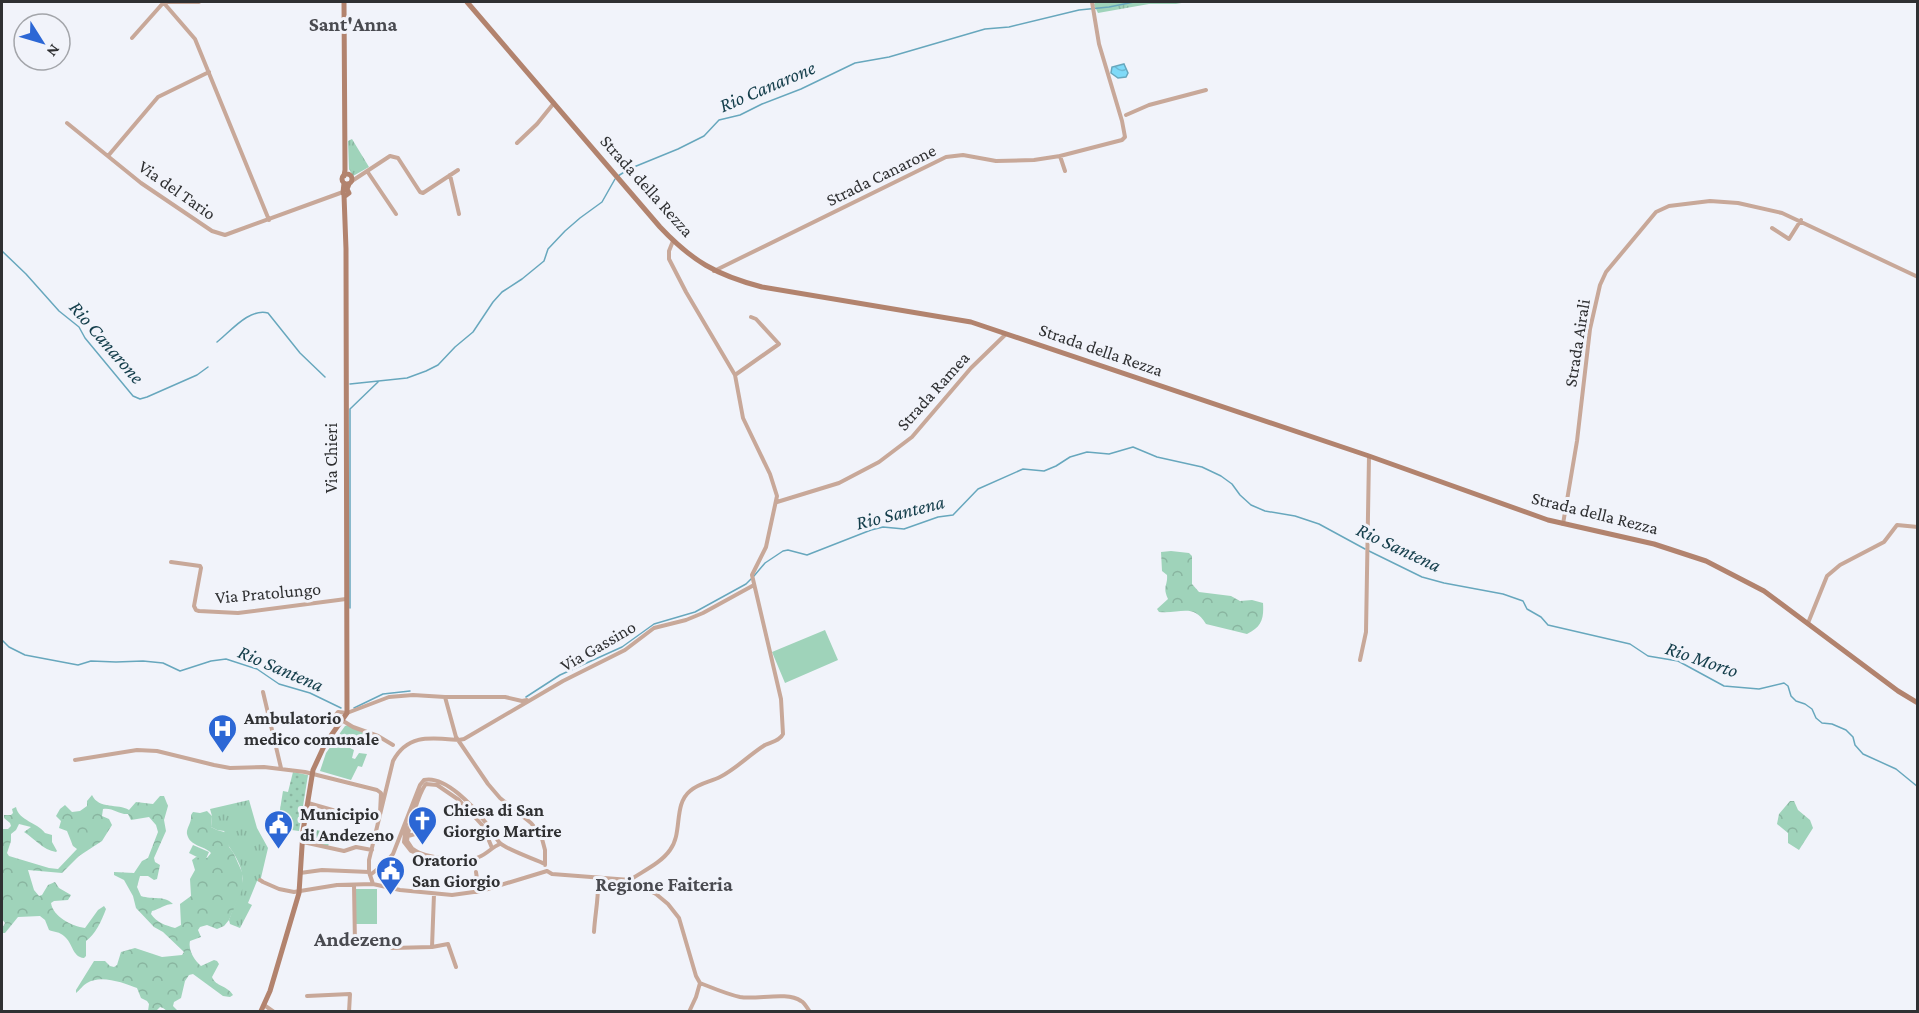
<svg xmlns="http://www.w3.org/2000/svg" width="1919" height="1013" viewBox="0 0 1919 1013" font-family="'Crimson Pro',serif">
<defs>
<pattern id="grass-tufts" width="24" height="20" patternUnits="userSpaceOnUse" patternTransform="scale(1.5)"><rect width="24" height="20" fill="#9fd3ba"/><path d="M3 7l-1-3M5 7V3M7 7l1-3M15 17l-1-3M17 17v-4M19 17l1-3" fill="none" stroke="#89b5a0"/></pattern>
<pattern id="forest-crowns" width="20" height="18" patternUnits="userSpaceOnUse" patternTransform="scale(1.5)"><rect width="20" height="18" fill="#9fd3ba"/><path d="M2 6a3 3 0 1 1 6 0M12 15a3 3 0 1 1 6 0" fill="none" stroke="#89b5a0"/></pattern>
<pattern id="park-dots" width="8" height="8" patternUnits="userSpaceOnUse" patternTransform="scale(1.5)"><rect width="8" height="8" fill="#9fd3ba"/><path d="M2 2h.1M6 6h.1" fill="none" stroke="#89b5a0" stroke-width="1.8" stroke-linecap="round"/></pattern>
<pattern id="water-waves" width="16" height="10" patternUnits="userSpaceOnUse" patternTransform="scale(1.5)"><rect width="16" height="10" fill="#7fdaf8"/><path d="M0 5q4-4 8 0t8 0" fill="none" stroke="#6ebbd5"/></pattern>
</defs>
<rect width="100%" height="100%" fill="#f1f3fa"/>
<!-- grass -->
<path fill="url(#grass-tufts)" d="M1095,2L1105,3L1187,2L1176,4H1149L1098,13L1094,5Z
M352,139L369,167L353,176L349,169L348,141Z
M249,800L257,828L268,848L260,882L257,881L248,903L252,905L240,928L230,924L229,920C240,889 252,879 230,848C226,843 228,837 224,831L217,830L211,827L212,816L210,809Z
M307,828L331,833L328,847L305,842Z"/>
<!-- forest -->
<path fill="url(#forest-crowns)" d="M1171,551L1189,553L1192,556V584L1199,592L1231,596L1240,601L1252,600L1263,603C1264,618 1262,627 1247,634L1206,624C1193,603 1181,614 1159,612L1157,609L1168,599C1162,586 1168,586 1167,575L1162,571L1161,552Z
M92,795C99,810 118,803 129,810L136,802L153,804L160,796H164L168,806L164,820L166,831L154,858L155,862L160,865L157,879L154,880L148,876H140L137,887L141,896C153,900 164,895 173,904C165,904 160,909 152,911L151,914C157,923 165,925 175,928L181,925L180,904L191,896L190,879L195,870L192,860L196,857L207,858L211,853C204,845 190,847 187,834C186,828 192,823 191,815L193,812L200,813L207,811L212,816L211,827L217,830L228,833L229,847L233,852L242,872V890L229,920L224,926L217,929L207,925L200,927L198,930L201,937L190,941C188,950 194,960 201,966L214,960L217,961L219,964L212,977C216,987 227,985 233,995L230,997L223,996L193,974L189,975L185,981L181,998L174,1002L173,1006L178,1011H167L163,1008L160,1007L156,1011H148L149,1004L147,1001L141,998L137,988C124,983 101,974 87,983C83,985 80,990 76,993V990L94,961H105L110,966L114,967L117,965L121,952L135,948L162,957L182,955L184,952L163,932L154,927L136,908L133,896L124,880L114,875V872L134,873L142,861L148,858L158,832L156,825L149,817L131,820L128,814C120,815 112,807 103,809L102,816L109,819L112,825L102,841L79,856L62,873L28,870L34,890L39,896L42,895L48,885L55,882L59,888L71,895L68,900L54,901L51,903C53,917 72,926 85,928L98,910L104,906L106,909C102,920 95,935 86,941V956L84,958C72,957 73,943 64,936C60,932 54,932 49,930L45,920L40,916L18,917L5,933H2V929L5,923L2,919V829H8L11,826L10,823L4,818V815H11L13,813L12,809L16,807C19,821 37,822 45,833L52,835V842L57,851L56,852C43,850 34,838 24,832L31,827L19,824L16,830L11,834V841L7,853L9,856L49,868L58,869L77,849L73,846L67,831L59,828L61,821L56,816L60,809L65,805L72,812L80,811L87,806V801Z
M1790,801H1794L1798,810L1810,820L1813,828L1799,850L1788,843V833L1777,824L1779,814Z"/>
<!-- park -->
<path fill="url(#park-dots)" d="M293,772L308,775L299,831L277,828L283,791L288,792Z"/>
<!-- garden -->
<path fill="#9fd3ba" d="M825,630L838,660L785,683L772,652Z
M348,725L364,733L362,739L351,737L348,747L354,750L352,758L355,759L359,753L367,754L362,767L358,766L351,780L320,771L326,753L345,726Z
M193,845L209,852L205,861L189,853Z
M356,889H377V924H356Z"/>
<!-- water -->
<path fill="url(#water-waves)" stroke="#67a7bd" stroke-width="1.5" d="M1124,64L1128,73L1126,77L1118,78L1111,73L1112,67Z"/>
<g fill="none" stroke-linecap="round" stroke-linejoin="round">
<!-- stream -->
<path stroke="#67a7bd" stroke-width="1.5" d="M618,176L629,169L678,149L704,136L719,120L740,115L762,104L801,89L855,63L889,57L985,29L1009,27L1079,10L1109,7L1134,2
M2,251L26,274L59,311L79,327L85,338L133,396L140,399L147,397L197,375L208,367
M217,342C231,331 249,308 268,313L300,353L325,377
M350,384L407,378L426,371L438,365L455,347L473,332L493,302L502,292L522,279L544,261L548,249L565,231L580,218L602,202L615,179
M1369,551L1422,577L1444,583L1503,594L1523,601L1527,609L1541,617L1548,625L1630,644L1648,656L1678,661L1724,686L1759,689L1784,683L1788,686L1791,696L1796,701L1805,704L1812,709L1816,718L1822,723L1832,724L1846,730L1853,737L1855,745L1863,754L1896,769L1918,787
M754,576L765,563L783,551L788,550L807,555L871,530L883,527L904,529L938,517L953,515L978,489L1023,469L1044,471L1056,466L1070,457L1087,452L1109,454L1133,447L1157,457L1202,467L1221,476L1232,484L1240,495L1251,505L1265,511L1295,516L1319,524L1365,549
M350,608V409L378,382
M2,640L9,647L25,655L78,665L91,661L116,662L143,661L163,663L180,671L211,661L226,659L257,669L279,684L310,693L341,708
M526,697L560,675L622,647L654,624L695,612L746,584L751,579
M354,708L383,694L410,691"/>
<!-- street -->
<path stroke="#c8a899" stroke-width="4" d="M163,2L195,39L269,220
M132,38L164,2H199
M1126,115L1149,105L1206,90
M67,123L141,183L212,231L225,235L343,192
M517,143L537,124L554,103
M108,156L158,97L209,72
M1060,156L1065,171
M367,171L396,214
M450,175L459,214
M352,181L390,156L398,158L420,192L423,193L458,170
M1772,228L1789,239L1801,220
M714,271L946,157L963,155L996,161L1034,160L1060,156L1122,140L1125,137L1122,121L1099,44L1092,2
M735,375L779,344L756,319L751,317
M777,502L839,483L879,462L912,437L971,368L1006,334
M1563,524L1577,441L1590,329L1600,285L1606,272L1656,212L1669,206L1710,201L1738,203L1782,213L1918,277
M171,562L200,566L201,568L194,606L196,610L199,611L238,613L346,599
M1808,623L1827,576L1840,565L1884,542L1897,525L1918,527
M1360,660L1366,632L1369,456
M263,692L281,768
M445,697L456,737L488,784L500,798L531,823L541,835L545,850V865
M393,745L378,736L353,727L335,716L338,712L347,713L389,697L413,695L445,697H505L522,701L527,700
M75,760L137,750L157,751L214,765L230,768L264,767L305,772L377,790L381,793L380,813
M308,803L336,811
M406,824L404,842L411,851L416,853
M408,836L415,834L425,821L435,819
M303,842L344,851L356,847L372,850
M492,848L483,826L459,800L437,785L426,784C419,792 408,830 407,841C408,842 412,849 413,849C424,858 466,863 479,857C487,854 492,847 500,844
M547,871L552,874L630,880L656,894L668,904L679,918L696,976L700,983C713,988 726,994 740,997C757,1000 787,991 801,1001C805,1003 807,1008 810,1012
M476,872L479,892
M300,873L322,870L369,872
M370,875L383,865L393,854L420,785L424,780C445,775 474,807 486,823C491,829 494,836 499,842C504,849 535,859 545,864
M260,880L263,882L279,889L294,892L337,885L373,884L400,890L452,895L481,891L547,871
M630,880C643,871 661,863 670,850C683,833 673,805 690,791C699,783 710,782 720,777C736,769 749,755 765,745C771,742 780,741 783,734L781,699L752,575L766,547L777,496L770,474L743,418L735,375L686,292L669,259V251L673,241
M373,884L369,872V860L393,761C408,733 432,738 459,740L464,739L563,681L625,650L654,628L686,620L703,613L754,585
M354,885L355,945
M434,894L432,947L448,944L456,967
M594,932C595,914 599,897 598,878
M392,948L432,947
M307,996L350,994L349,1012
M264,1005L274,1012
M689,1012L696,997L700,983"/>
<!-- secondary -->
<path stroke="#b2836e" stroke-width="5" d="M467,2L660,227C692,261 716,275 762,287L971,322L1369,456L1548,520L1654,544L1706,561L1764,591L1898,691L1918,703
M342 179a5 5 0 1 1 10 0a5 5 0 1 1-10 0Z
M344,176L345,170L344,2
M344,183L343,193L345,196L349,193L347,189L349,184
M261,1011L270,991L299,893L303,831L313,770L325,744L347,713L346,249L344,195"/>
</g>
<!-- icons -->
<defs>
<symbol id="hospital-pin" viewBox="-11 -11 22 30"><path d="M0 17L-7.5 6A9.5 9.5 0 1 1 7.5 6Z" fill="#2c67d5" stroke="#f1f3fa"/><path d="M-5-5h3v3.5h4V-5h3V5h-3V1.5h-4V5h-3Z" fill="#fff"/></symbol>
<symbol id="church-pin" viewBox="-11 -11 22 30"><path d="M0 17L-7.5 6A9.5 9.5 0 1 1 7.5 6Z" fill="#2c67d5" stroke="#f1f3fa"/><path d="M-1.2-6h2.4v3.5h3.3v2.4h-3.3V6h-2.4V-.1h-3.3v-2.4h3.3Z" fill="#fff"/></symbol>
<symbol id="civic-pin" viewBox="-11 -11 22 30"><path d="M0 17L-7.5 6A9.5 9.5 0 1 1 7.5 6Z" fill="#2c67d5" stroke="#f1f3fa"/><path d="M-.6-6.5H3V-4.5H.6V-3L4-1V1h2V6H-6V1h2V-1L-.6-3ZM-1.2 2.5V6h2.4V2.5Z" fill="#fff"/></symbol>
</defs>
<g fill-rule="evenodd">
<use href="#hospital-pin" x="206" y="712" width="33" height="45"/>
<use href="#church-pin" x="406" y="804" width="33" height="45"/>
<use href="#civic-pin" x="262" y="808" width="33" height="45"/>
<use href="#civic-pin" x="374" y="854" width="33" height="45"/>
</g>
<g text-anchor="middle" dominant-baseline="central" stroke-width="6" stroke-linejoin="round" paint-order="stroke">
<!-- street labels -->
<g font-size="18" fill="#2f3032" stroke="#f1f3fa">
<text transform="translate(881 175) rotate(-26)">Strada Canarone</text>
<text transform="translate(647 186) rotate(48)">Strada della Rezza</text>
<text transform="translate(177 190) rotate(35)">Via del Tario</text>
<text transform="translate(1577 343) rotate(-81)">Strada Airali</text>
<text transform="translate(1101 350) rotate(19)">Strada della Rezza</text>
<text transform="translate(933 391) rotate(-48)">Strada Ramea</text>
<text transform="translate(331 458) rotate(-90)">Via Chieri</text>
<text transform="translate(1595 513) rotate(14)">Strada della Rezza</text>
<text transform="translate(268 593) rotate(-5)">Via Pratolungo</text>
<text transform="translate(598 646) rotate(-30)">Via Gassino</text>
</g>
<!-- poi labels -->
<g font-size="18" font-weight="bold" fill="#2f3032" stroke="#f1f3fa" text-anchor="start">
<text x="244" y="718">Ambulatorio<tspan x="244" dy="21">medico comunale</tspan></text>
<text x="443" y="810">Chiesa di San<tspan x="443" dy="21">Giorgio Martire</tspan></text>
<text x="300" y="814">Municipio<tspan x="300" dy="21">di Andezeno</tspan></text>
<text x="412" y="860">Oratorio<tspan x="412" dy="21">San Giorgio</tspan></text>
</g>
<!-- neighbourhood labels -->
<g font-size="20" font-weight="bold" fill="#494a50" stroke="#f1f3fa">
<text x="353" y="24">Sant'Anna</text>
<text x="664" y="884">Regione Faiteria</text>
</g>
<!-- water labels -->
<g font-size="20" font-style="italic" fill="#143e4b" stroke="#f1f3fa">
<text transform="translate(767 86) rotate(-23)">Rio Canarone</text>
<text transform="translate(107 342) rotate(49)">Rio Canarone</text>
<text transform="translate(900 512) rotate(-14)">Rio Santena</text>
<text transform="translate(1399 547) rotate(25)">Rio Santena</text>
<text transform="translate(1702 659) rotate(19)">Rio Morto</text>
<text transform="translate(281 668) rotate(23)">Rio Santena</text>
</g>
<!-- quarter labels -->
<g font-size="21" font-weight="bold" fill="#494a50" stroke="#f1f3fa">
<text x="358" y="939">Andezeno</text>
</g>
</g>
<!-- border -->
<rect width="1919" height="1013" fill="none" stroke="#2f3032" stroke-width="6"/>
<!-- north arrow -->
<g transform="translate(42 42) rotate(127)"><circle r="28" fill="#f1f3fa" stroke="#a3a5aa" stroke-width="1.5"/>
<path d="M0-4.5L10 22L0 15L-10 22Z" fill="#2c67d5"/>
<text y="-9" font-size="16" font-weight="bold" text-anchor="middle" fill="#2f3032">N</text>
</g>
</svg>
